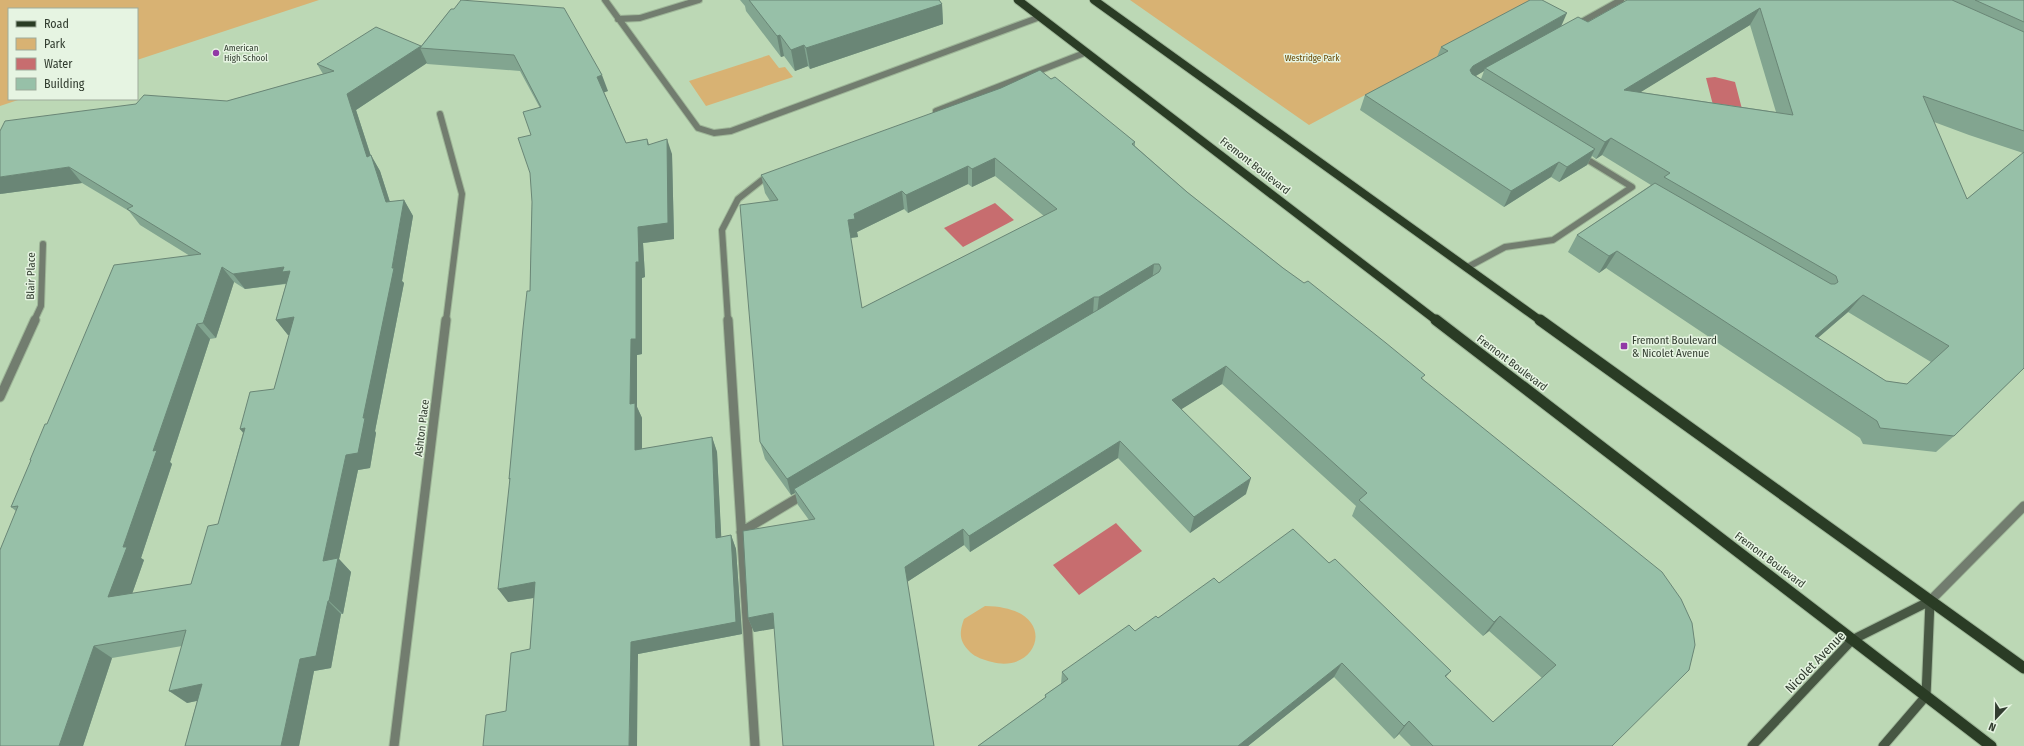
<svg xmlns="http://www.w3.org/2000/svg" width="2024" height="746" viewBox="0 0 2024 746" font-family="'Fira Sans Condensed',sans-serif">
<rect width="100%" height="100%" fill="#bcd8b5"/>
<!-- green -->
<path fill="#d8b273" d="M0,0H319L137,60V9H9V99H21L0,106Z
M1130,0H1543L1309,125Z
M769,55L779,68L785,67L793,77L706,106L689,81Z
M985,606C1062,607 1040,675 992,662C984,660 975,657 970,652C959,641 959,633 964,619Z"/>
<!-- water -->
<path fill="#c76d6f" d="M1715,77L1735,82L1742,109L1713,105L1706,78Z
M995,203L1014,220L963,247L944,228Z
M1116,523L1142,551L1079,595L1053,565Z"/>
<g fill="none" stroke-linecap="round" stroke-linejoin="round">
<defs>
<path id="lane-far1" d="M605,0L698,128L714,133L731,131L1040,17
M618,19L640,18L699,0
M1576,25L1621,0
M936,111L1087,52
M1466,268L1505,247L1553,240L1632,187L1580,155
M728,321L722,230L738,199L762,180L771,176"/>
<path id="lane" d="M728,320L755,746
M741,532L806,493"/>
<path id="street-far1" d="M440,114L462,194L446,321
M34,321L41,306L43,244"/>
<path id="street" d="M0,397L35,320
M1930,601L2024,506
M394,746L446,320"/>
<path id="secondary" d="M1752,746L1852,640L1930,601L1926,696L1883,746"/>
<path id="primary-far1" d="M1018,0L1437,321
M1094,0L1541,321"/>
<path id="primary" d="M1436,320L1991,746
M1540,320L2024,668"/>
</defs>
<!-- lane-far1 casing -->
<use href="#lane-far1" stroke="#9eb698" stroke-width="8"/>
<!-- lane casing -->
<use href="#lane" stroke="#9eb698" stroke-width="11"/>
<!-- street-far1 casing -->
<use href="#street-far1" stroke="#9eb698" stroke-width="8"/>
<!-- street casing -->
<use href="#street" stroke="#9eb698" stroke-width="11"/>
<!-- secondary casing -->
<use href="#secondary" stroke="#9eb698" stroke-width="11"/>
<!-- primary-far1 casing -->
<use href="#primary-far1" stroke="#9eb698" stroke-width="10"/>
<!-- primary casing -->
<use href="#primary" stroke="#9eb698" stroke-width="13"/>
<!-- lane-far1 -->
<use href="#lane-far1" stroke="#727d6f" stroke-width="6"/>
<!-- lane -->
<use href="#lane" stroke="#727d6f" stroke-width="9"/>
<!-- street-far1 -->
<use href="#street-far1" stroke="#727d6f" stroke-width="6"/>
<!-- street -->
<use href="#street" stroke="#727d6f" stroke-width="9"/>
<!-- secondary -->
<use href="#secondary" stroke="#475743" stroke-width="9"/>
<!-- primary-far1 -->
<use href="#primary-far1" stroke="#2a3c25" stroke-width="8"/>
<!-- primary -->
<use href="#primary" stroke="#2a3c25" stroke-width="11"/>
</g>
<!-- wall -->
<path fill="#82a590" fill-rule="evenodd" d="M740,0H939L942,4L943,24L810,69L808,66L795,71L784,56L781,57L746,11L745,6Z
M1627,0H2024V368L1954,436L1936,452L1863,444L1860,438L1606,268L1599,273L1568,252L1577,235L1651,185L1602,155L1596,159L1592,156L1587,165L1559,182L1551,177L1504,207L1360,110L1365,95L1437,57L1441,47L1561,26L1588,22ZM1750,25L1776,112L1640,92ZM1484,71L1481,79L1476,76ZM1934,122L1969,135L2023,153L1967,199ZM1848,312L1931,362L1907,384L1886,381L1818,338Z
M451,9L608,91L604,92L626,143L647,139L649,144L672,154L674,239L643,243L645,277L642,278V354L637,355V407L642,418V449L712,437L717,452L721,537L731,535L736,549L742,634L638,654L506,711L530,649L534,598L508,602L510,481L509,479L530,291L532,202L531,135L540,108L520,71L427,64V63L356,110L371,156L380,171L390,202L404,200L413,216L402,281L404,283L375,431L376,433L370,468L358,470L339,559L351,572L343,614H341L331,668L314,671L299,746H185L197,701L187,703L182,646L112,658L83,746H0L16,511L11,507L31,461L30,460L190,256L140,225L129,211L82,183L0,194L227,101L323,74L317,64L421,46ZM234,282L245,289L286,284L276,320L288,335H289L274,389L240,429L243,433L218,524L191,584L132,594L144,560L141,558L172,464L170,462L210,339L216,338Z
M1051,79L1135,142V146L1187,192L1423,379L1612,746H1411L1399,734L1394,739L1334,677L1248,746H978L1045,698V695L1061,684L1062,672L1135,631L1219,583L1329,563L1451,671L1446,677L1493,722L1542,678L1489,631L1483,636L1352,516L1356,506L1222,384L1181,409L1246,494L1190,533L1118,458L970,552L964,545L907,582L774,628L754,632L748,618L809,520L798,505L795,493L791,495L765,459L760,442L770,201L765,193L761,175ZM995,176L1044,216L862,308L850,238L858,237L857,232L904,209L908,213L968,184L972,187Z"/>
<!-- shaded-wall -->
<path fill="#6a8676" d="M942,4L943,24L810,69L806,48Z
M1760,8L1750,25L1615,108L1624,90Z
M1567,13L1560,29L1485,68L1484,71L1467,81L1470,70L1473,66Z
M780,35L784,56L781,57L777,36Z
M804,45L808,66L795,71L791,50Z
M421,46L423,48H420L427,63L356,110L376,172L367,157L347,94Z
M602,75L608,91L602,93L597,77Z
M1611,138L1602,155L1596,159L1605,142Z
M667,139L672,154L674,239L643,243L645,277L642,278V354L637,355V407L642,418V464L635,450L630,404L631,339L636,262L638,227Z
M1595,149L1587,165L1559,182L1567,167Z
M371,155L380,171L395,218L386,202Z
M995,158V176L972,187V169Z
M1559,162L1551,177L1504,207L1511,191Z
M968,166V184L908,213L906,195Z
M69,167L82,183L0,194V177Z
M902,191L904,209L857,232L858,237L850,238L848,220L854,214Z
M404,200L413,216L402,281L404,283L375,431L376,433L370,468L358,470L339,559L351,572L343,614L329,601L323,561L346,455L363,418L392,268Z
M1617,251L1606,268L1599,273L1609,256Z
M1154,264L1152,282L1097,314L1099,297Z
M222,267L234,282L216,338L203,323Z
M284,267L290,271V283L245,289L233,274Z
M1863,295L1848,312L1800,353L1815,336Z
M1094,297L1093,315L794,489L795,493L791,495L787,479Z
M294,317L306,332L288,335L276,320Z
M197,324L210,339L170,462L172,464L141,558L144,560L126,611L108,597L153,451Z
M1226,366L1222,384L1169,417L1172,400Z
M245,428L253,443L240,429Z
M712,437L717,452L722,551L716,538Z
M1120,441L1118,458L970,552L969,536Z
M1251,478L1246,494L1190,533L1194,517Z
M963,529L964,545L907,582L905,567Z
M731,535L736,549L742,634L638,654L637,746H629L631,642Z
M535,582L545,596L508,602L498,589Z
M328,601L341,614L331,668L314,671L299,746H281L300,659Z
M773,613L778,628L754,632L748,618Z
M1500,616L1489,631L1483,636L1494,622Z
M94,646L112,658L83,746H59Z
M1342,663L1334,677L1248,746H1238Z
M202,684L218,696L187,703L169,691Z
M1409,721L1399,734L1394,739L1404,726Z"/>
<!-- building -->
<path fill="#97c0a8" stroke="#6a8676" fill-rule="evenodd" d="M461,0L564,8L602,75L597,77L626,143L647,139L648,145L667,139L668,223L638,227L639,262H636V339H631L630,404L635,403V450L712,437L716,538L731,535L736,622L631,642L629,746H483L486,715L506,711L511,653L530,649L535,582L498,589L510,478L509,479L523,328L527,291H530L532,202L530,173L518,138L531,135L523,112L541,107L514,55L420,48L451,9H454Z
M749,0H939L942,4L806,48L804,45L791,50L780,35L777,36Z
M1530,0H1542L1567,13L1473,66L1470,70L1472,74L1595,149L1567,167L1559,162L1511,191L1365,95L1448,51L1441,47Z
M1627,0H1952L2024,32V131L1923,96L1967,199L2024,152V368L1954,436L1880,428L1877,421L1617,251L1609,256L1577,235L1655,183L1831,284H1835L1838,282L1836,276L1664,177L1670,173L1611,138L1605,142L1485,68L1578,17L1588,22ZM1760,8L1793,115L1624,90ZM1863,295L1949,346L1907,384L1886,381L1815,336Z
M1975,0H2024V22Z
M376,27L421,46L347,94L367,157L371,155L386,202L404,200L392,268H394L363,418H365L358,453L346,455L323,561L338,558L329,601H328L316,656L300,659L281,746H185L202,684L169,691L186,630L94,646L59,746H0V550L18,506L11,507L31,460H30L45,424H47L114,265L201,254L127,209L133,206L69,167L0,177V131L5,121L136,104L144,95L227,101L334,71L317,64ZM222,267L233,274L284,267L282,272L290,271L276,320L294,317L274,389L250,392L240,429L245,428L218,524L208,526L191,584L108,597L127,547H123L157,450L153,451L197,324L203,323Z
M1040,70L1051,79L1055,77L1135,142L1132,144L1187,192L1283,268L1304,283L1308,281L1386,343L1425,375L1421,378L1662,572L1681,599L1692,623L1695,645L1689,670L1612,746H1433L1409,721L1404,726L1342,663L1238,746H978L1046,697L1045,695L1068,679L1062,672L1129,625L1135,631L1156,616L1158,618L1214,578L1219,583L1293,529L1329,563L1335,559L1451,671L1445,676L1493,722L1556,665L1500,616L1494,622L1359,500L1367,493L1226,366L1172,400L1251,478L1194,517L1120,441L969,536L963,529L905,567L934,746H783L773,613L748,618L743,531L815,519L794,489L1101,308L1159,272L1161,268L1159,264H1154L1099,297H1094L787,479L760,442L740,205L778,200L761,175L1001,88ZM995,158L1057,209L862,308L848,220L855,219L854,214L902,191L906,195L968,166L972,169Z"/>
<!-- markers -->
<g fill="#9139a6" stroke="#e6f4e2" stroke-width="1.5">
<circle cx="216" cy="53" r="4"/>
<rect x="1620" y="342" width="8" height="8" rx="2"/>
</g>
<g text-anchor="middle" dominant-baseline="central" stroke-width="3" stroke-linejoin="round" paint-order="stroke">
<!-- far-poi labels -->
<g font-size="9" fill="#323d30" stroke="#e6f4e2" text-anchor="start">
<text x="224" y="48">American<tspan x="224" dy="10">High School</tspan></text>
</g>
<!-- far-park labels -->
<g font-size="9" fill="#684803" stroke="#e6f4e2">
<text x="1312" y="58">Westridge Park</text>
</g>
<!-- street labels -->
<g font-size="11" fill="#323d30" stroke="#e6f4e2">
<text transform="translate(1255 166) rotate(38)">Fremont Boulevard</text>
<text transform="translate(31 276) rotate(-89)">Blair Place</text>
<text transform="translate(1512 363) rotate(37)">Fremont Boulevard</text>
<text transform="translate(422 428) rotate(-83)">Ashton Place</text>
<text transform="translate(1770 560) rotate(37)">Fremont Boulevard</text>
</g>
<!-- poi labels -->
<g font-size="11" fill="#323d30" stroke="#e6f4e2" text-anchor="start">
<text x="1632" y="340">Fremont Boulevard<tspan x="1632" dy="13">&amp; Nicolet Avenue</tspan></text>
</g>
<!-- near-street labels -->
<g font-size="13" fill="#323d30" stroke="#e6f4e2">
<text transform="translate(1815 662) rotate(-46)">Nicolet Avenue</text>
</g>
</g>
<!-- legend -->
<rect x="8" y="8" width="130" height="92" fill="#e6f4e2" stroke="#9eab9b"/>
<rect x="16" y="21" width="20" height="6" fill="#2a3c25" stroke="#9eab9b"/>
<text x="44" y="28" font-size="12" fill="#323d30">Road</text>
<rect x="16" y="38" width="20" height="12" fill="#d8b273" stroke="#9eab9b"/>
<text x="44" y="48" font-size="12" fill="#323d30">Park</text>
<rect x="16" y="58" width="20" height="12" fill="#c76d6f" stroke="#9eab9b"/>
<text x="44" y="68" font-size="12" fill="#323d30">Water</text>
<rect x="16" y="78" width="20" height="12" fill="#97c0a8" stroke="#9eab9b"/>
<text x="44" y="88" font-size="12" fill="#323d30">Building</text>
<!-- north arrow -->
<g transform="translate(1996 718) rotate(202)" stroke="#e6f4e2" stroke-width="3" paint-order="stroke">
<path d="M0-3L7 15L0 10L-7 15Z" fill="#323d30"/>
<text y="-6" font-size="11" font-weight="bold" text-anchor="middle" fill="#323d30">N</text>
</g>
</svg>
